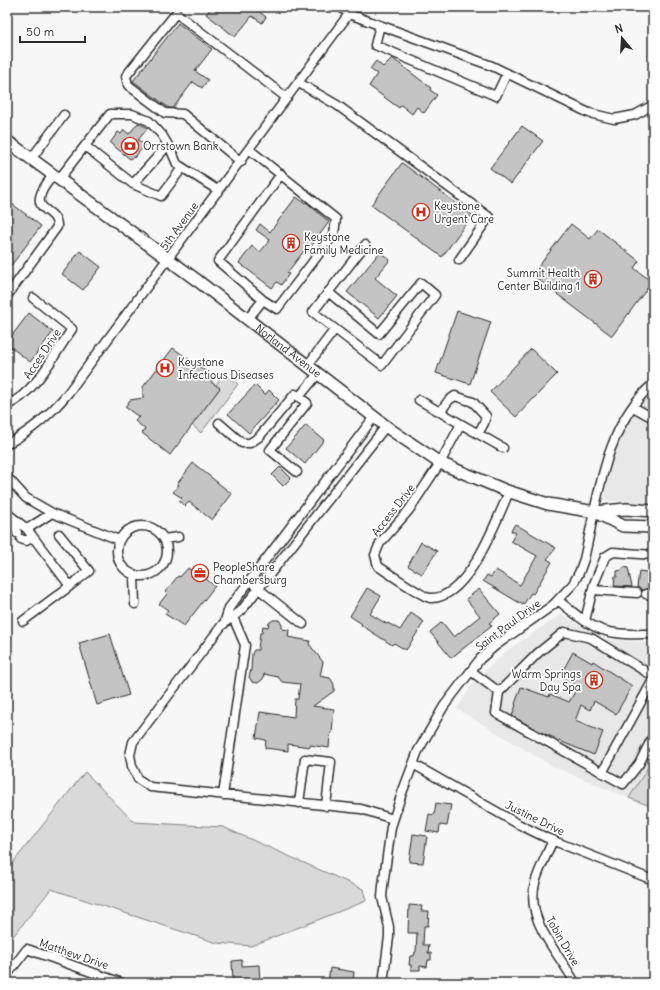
<svg xmlns="http://www.w3.org/2000/svg" width="660" height="990" viewBox="0 0 660 990" font-family="Delius,sans-serif">
<rect width="100%" height="100%" fill="#f7f7f7"/>
<filter id="ink" filterUnits="userSpaceOnUse"><feTurbulence type="fractalNoise" baseFrequency=".025" numOctaves="2"/><feDisplacementMap in="SourceGraphic" scale="8" xChannelSelector="R" yChannelSelector="G"/><feConvolveMatrix kernelMatrix="1 2 1 2 8 2 1 2 1" color-interpolation-filters="sRGB"/></filter>
<g filter="url(#ink)">
<!-- built -->
<path fill="#e8e8e8" d="M653,389V505L604,500L610,459L634,415Z
M562,614L589,631L604,639L653,643V765L633,800L554,767L457,709L471,686L490,666L512,647Z"/>
<!-- green -->
<path fill="#d9d9d9" stroke="#828282" d="M226,375L238,384L201,433L192,425L220,388L216,386L220,377Z
M653,759V807L629,798Z
M85,772L134,822L223,827L363,889L366,901L251,946L217,943L51,889L7,944V870Z"/>
<!-- building -->
<path fill="#c4c4c4" stroke="#2b2b2b" d="M212,7H260L257,10L266,17L262,23L252,16L235,37L206,14Z
M178,23L212,49L195,71L208,80L202,88L193,82L173,108H169L133,81Z
M392,58L431,88L430,90L437,95L424,113L417,107L412,114L401,105L399,108L369,86L377,74L370,69L376,61L383,67Z
M138,123L148,128L138,140L145,145L134,158L133,157L130,159L110,143L118,132L121,134L124,130L129,134Z
M522,126L543,141L511,184L490,168Z
M402,163L472,215L442,257L371,205Z
M296,197L305,203L306,202L329,222L309,249L307,247L287,273L289,274L281,285L277,282L272,288L239,263L252,246L260,252L270,240L256,230L260,224L270,232Z
M11,203L41,226L7,271V208Z
M571,224L590,239L598,229L639,261L634,268L652,282L612,336L532,275Z
M80,251L101,267L83,290L62,274Z
M380,252L390,260L375,278L397,296L379,318L347,292Z
M457,311L491,322L470,384L436,373Z
M29,313L53,332L30,362L7,344V342Z
M173,348L214,377L211,382L220,388L170,455L142,433L145,429L135,421L139,417L125,407L130,400L143,398V387Z
M531,349L557,374L516,417L490,392Z
M255,385L265,395L269,390L279,400L249,433L228,414Z
M306,425L324,440L305,464L286,448Z
M193,463L232,494L212,520L189,502L185,506L179,501L182,498L173,492L179,485L177,484Z
M280,467L291,478L283,486L272,475Z
M515,524L556,548L547,559L552,562L533,594L531,593L523,605L483,581L487,575L491,577L496,570L520,585L537,556L511,541L516,533L511,531Z
M421,542L437,551L422,574L408,566Z
M624,567L628,568L632,587L614,586L615,576L617,577V571L622,570Z
M188,568L197,574L200,570L208,577L206,579L215,586L184,626L165,614L168,610L159,604L167,594L165,592L178,576L180,577Z
M639,571L653,573V589H646L642,590L637,587Z
M367,588L381,596L370,614L387,624L388,623L400,630L411,613L424,622L406,650L394,643L392,645L361,625L362,624L350,616Z
M479,589L500,614L489,623L492,626L451,658L430,632L442,622L454,637L480,616L466,599Z
M273,620H279L282,625V629L289,630L288,637L310,641L309,644L323,662L320,676L330,678L334,684V691L313,706L334,709L332,733L330,735L329,748L310,745V747L288,744V751L265,748L266,740L256,738L260,712L294,717L295,699H298L300,684L282,682L278,677L264,674L263,679L258,683L252,682L249,677L251,670L252,654L254,650H258L260,633H262L263,626L268,627L269,623Z
M110,634L129,695L97,705L79,643Z
M573,652L592,663L593,661L632,686L616,714L594,701L590,710L581,705L575,721L603,732L594,755L562,742L561,741L541,732L512,716L516,705L515,704L521,687L549,697L550,694L569,702L578,687L560,676Z
M436,803L451,805L447,826L440,825L439,833L426,831L429,814L434,815Z
M413,834L427,836L423,863L409,862Z
M409,905L422,906L421,911H429L428,926H424L423,945H429L428,953H431V960H428L427,967L420,966V970H411V965H409L410,956H414L415,952H416L417,933H408Z
M242,960V966L259,965L260,983H233L232,961Z
M330,968L354,972L353,983H328Z"/>
<g fill="none" stroke-linecap="round" stroke-linejoin="round">
<defs>
<path id="minor" d="M341,7L349,14L492,66L589,113L614,119L635,115L653,105
M380,25L375,45L496,96L507,73
M299,83L337,105L489,217L459,260
M85,146L133,184L168,145
M250,150L336,219L334,234L277,309L263,300L218,261L281,174
M31,159L64,115
M241,162L183,114L165,113L128,85L126,76L176,13L287,98
M59,179L110,114H132L149,121L162,135L171,150L177,164L219,191
M133,184L161,196L182,168
M7,296L57,227C58,209 34,212 41,194C43,187 49,181 53,175
M247,320L263,300
M335,329L313,312L365,245
M307,366L335,329L382,365L435,295L421,283L379,334L328,292
M299,397L318,374
M419,400L503,448
M7,405C34,395 56,352 72,329L33,298
M633,407L653,418
M440,412L449,400L455,396L473,402L486,416L484,423L478,434
M219,423L242,443H250L259,437L295,394L307,403L270,450L297,472
M461,424L440,463L409,510L380,543L375,555L378,566C385,571 425,598 430,598C468,600 496,521 509,492
M386,426L241,611L223,624L133,742L130,755L132,766L138,779L150,787L361,809L393,819
M7,444C31,431 51,414 68,393L354,7
M7,477L26,498L52,513L119,540
M7,513L27,529L52,513
M15,521L17,533
M117 551a25 25 0 1 1 50 0a25 25 0 1 1-50 0Z
M27,529L70,586L89,571L59,534
M21,539L26,541L33,537
M164,539L178,537
M134,576L135,604
M255,586L303,624
M593,590L637,593
M646,594L653,595
M558,600C575,614 593,631 616,633C628,635 641,634 653,634
M23,621L70,586
M585,621L594,584L605,557L613,552L653,555
M224,624L229,608L374,417
M471,671L499,692L496,713L623,784L639,764L653,736
M499,692L538,653L564,632L591,638L653,676
M413,764L520,825L549,839L653,880
M602,773L653,680
M223,795L245,645L233,617
M299,803L305,759L331,762L326,806
M553,840C547,854 539,869 535,883C525,922 559,952 575,983
M7,975L27,949L122,983
M383,983L389,937V927L382,897L383,886L391,827L402,793L418,751L444,706L480,659L495,646L553,605L573,584L579,573L584,559C598,500 604,426 653,384"/>
<g id="major">
<path id="s1" d="M7,141L198,281L391,430L440,463L507,491L548,504L595,512L626,509L653,511"/>
<path d="M595,512L623,526L653,527"/>
</g>
</defs>
<!-- minor casing -->
<use href="#minor" stroke="#2b2b2b" stroke-width="11"/>
<!-- major casing -->
<use href="#major" stroke="#2b2b2b" stroke-width="14"/>
<!-- minor -->
<use href="#minor" stroke="#fff" stroke-width="8"/>
<!-- major -->
<use href="#major" stroke="#fff" stroke-width="11"/>
</g>
</g>
<!-- icons -->
<defs>
<symbol id="bank-ring" viewBox="-11 -11 22 22"><circle r="9.5" fill="#fff" stroke="#c8321e" stroke-width="1.5"/><path d="M-6-4H6V4H-6ZM0-2.3a2.3 2.3 0 1 0 0 4.6a2.3 2.3 0 1 0 0-4.6Z" fill="#c8321e"/></symbol>
<symbol id="hospital-ring" viewBox="-11 -11 22 22"><circle r="9.5" fill="#fff" stroke="#c8321e" stroke-width="1.5"/><path d="M-5-5h3v3.5h4V-5h3V5h-3V1.5h-4V5h-3Z" fill="#c8321e"/></symbol>
<symbol id="building-ring" viewBox="-11 -11 22 22"><circle r="9.5" fill="#fff" stroke="#c8321e" stroke-width="1.5"/><path d="M-4-6H4V6H1V3H-1V6H-4ZM-2.5-4.3h1.7v1.8h-1.7ZM.8-4.3h1.7v1.8H.8ZM-2.5-1h1.7V.8h-1.7ZM.8-1h1.7V.8H.8Z" fill="#c8321e"/></symbol>
<symbol id="office-ring" viewBox="-11 -11 22 22"><circle r="9.5" fill="#fff" stroke="#c8321e" stroke-width="1.5"/><path d="M-6-3h4V-5.5h4V-3h4V5H-6ZM-1-4.5V-3h2v-1.5ZM-6 0V1H6V0Z" fill="#c8321e"/></symbol>
</defs>
<g fill-rule="evenodd">
<use href="#bank-ring" x="120" y="136" width="20" height="20"/>
<use href="#hospital-ring" x="411" y="202" width="20" height="20"/>
<use href="#building-ring" x="281" y="233" width="20" height="20"/>
<use href="#building-ring" x="583" y="269" width="20" height="20"/>
<use href="#hospital-ring" x="155" y="358" width="20" height="20"/>
<use href="#office-ring" x="190" y="563" width="20" height="20"/>
<use href="#building-ring" x="584" y="670" width="20" height="20"/>
</g>
<g text-anchor="middle" dominant-baseline="central" stroke-width="3.5" stroke-linejoin="round" paint-order="stroke">
<!-- poi labels -->
<g font-size="11" fill="#2b2b2b" stroke="#fff" text-anchor="start">
<text x="143" y="146">Orrstown Bank</text>
<text x="434" y="206">Keystone<tspan x="434" dy="13">Urgent Care</tspan></text>
<text x="304" y="237">Keystone<tspan x="304" dy="13">Family Medicine</tspan></text>
<text x="580" y="273" text-anchor="end">Summit Health<tspan x="580" dy="13">Center Building 1</tspan></text>
<text x="178" y="362">Keystone<tspan x="178" dy="13">Infectious Diseases</tspan></text>
<text x="213" y="567">PeopleShare<tspan x="213" dy="13">Chambersburg</tspan></text>
<text x="581" y="674" text-anchor="end">Warm Springs<tspan x="581" dy="13">Day Spa</tspan></text>
</g>
<!-- street labels -->
<g font-size="11" fill="#2b2b2b" stroke="#fff">
<text transform="translate(179 226) rotate(-54)">5th Avenue</text>
<text stroke="none"><textPath href="#s1" startOffset="351">Norland Avenue</textPath></text>
<text transform="translate(42 354) rotate(-56)">Acces Drive</text>
<text transform="translate(393 510) rotate(-52)">Access Drive</text>
<text transform="translate(508 625) rotate(-37)">Saint Paul Drive</text>
<text transform="translate(535 818) rotate(26)">Justine Drive</text>
<text transform="translate(563 941) rotate(60)">Tobin Drive</text>
<text transform="translate(74 954) rotate(19)">Matthew Drive</text>
</g>
</g>
<!-- margin -->
<rect width="660" height="990" fill="none" stroke="#fff" stroke-width="24"/>
<rect x="12" y="12" width="636" height="966" fill="none" stroke="#2b2b2b" stroke-width="1.5" filter="url(#ink)"/>
<!-- north arrow -->
<g transform="translate(622 38) rotate(342)" stroke="#ffffff" stroke-width="3" paint-order="stroke">
<path d="M0-3L7 15L0 10L-7 15Z" fill="#2b2b2b"/>
<text y="-6" font-size="11" font-weight="bold" text-anchor="middle" fill="#2b2b2b">N</text>
</g>
<!-- scale -->
<path d="M20 36v6h65v-6" fill="none" stroke="#2b2b2b" stroke-width="2"/>
<text x="26" y="36" font-size="12" fill="#2b2b2b" stroke="#ffffff" stroke-width="3" paint-order="stroke">50 m</text>
</svg>
